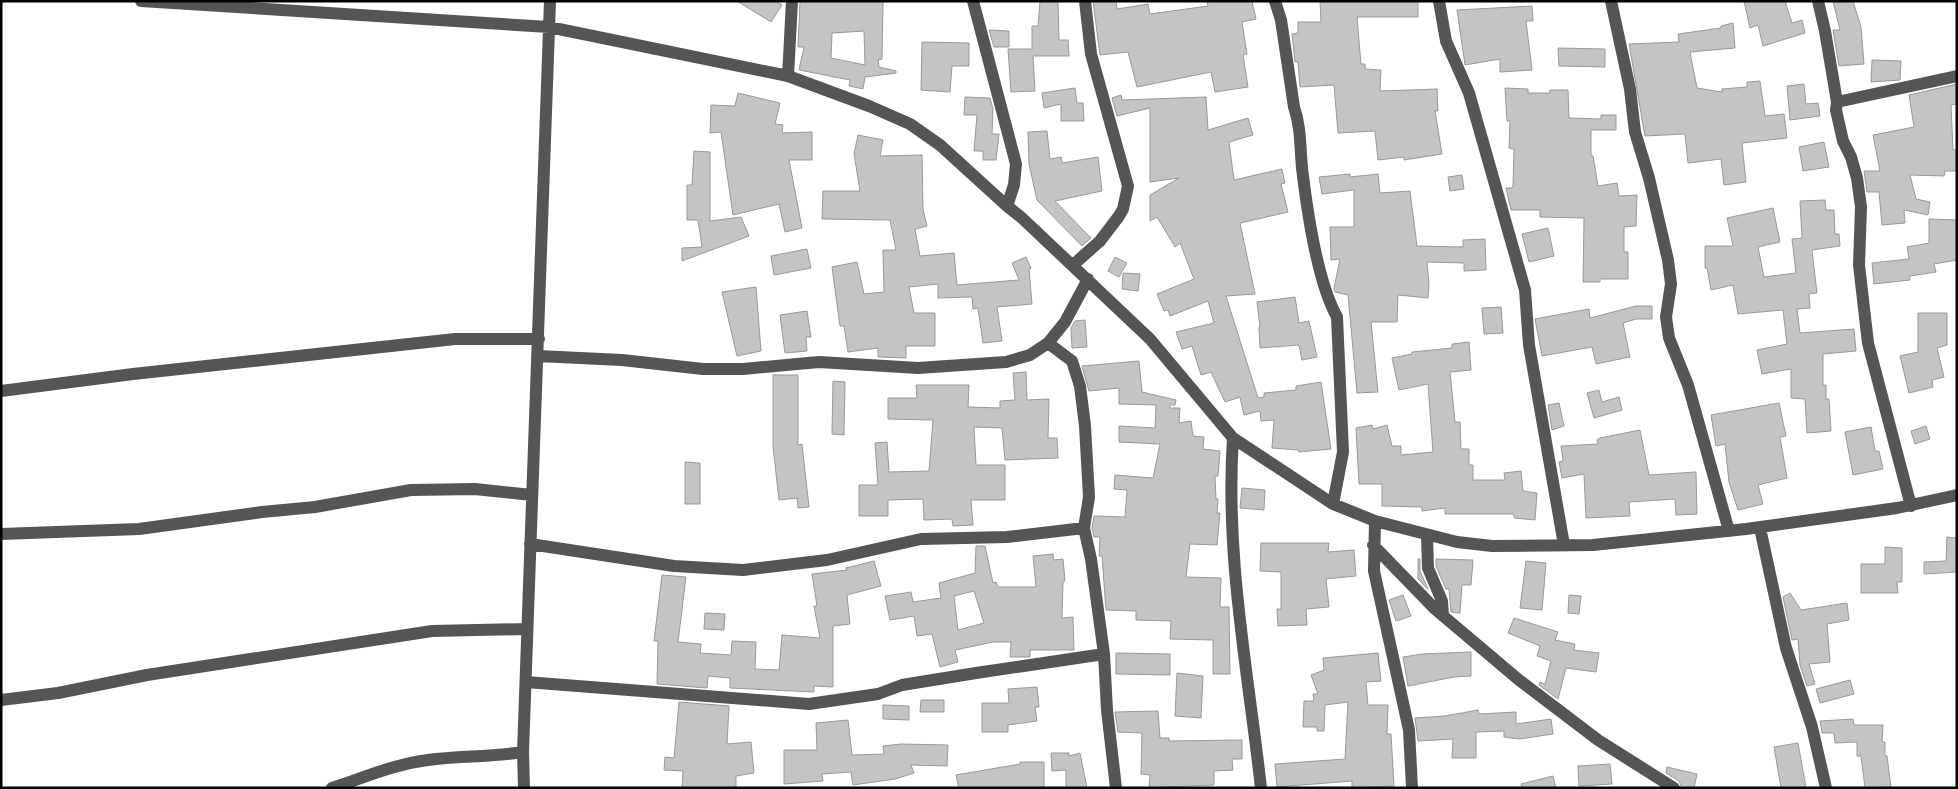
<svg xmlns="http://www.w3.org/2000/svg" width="1958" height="789" viewBox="0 0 1958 789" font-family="Jost,sans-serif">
<rect width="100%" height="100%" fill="#fff"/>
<!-- building -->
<path fill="#c4c4c4" stroke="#999" fill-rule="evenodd" d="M737,1H776L782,5L771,22Z
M800,1H883L882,59L878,60L879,67L896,71V73L865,77L863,89L849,86L850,80L799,70L804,47H798ZM864,31L865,65L831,58L832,33Z
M1040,1H1058L1059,40H1068L1069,56H1033L1035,91L1011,92L1008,49H1032V26H1038Z
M1093,1H1116L1117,9L1148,4L1150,14L1208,6L1207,1H1252L1256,19L1242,22L1247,54L1243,55L1248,87L1215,92L1211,72L1137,87L1128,52L1100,55Z
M1320,1H1418V17H1357L1361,64H1365V69L1381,70L1380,91L1437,89L1438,111H1435L1442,154L1404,160V157L1378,160L1375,131L1338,133L1334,85L1300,87L1298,62H1295L1292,34L1298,33V22H1321Z
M1744,1H1785L1792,23L1802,20L1805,33L1763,46L1758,25L1750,28Z
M1833,1H1853L1861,27L1864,64L1839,66L1833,30H1840Z
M1532,6L1533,21H1526L1532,70L1500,72V59L1465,65L1457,10Z
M1733,23L1735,48L1690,52L1697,88L1722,92V89L1747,87V82L1760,81L1765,116L1784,114L1787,138L1742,143L1746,182L1724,185L1721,159L1688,163L1685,134L1645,136L1629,44L1679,42L1678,34L1721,28V26Z
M989,30L1009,31V47H994Z
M922,42L969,43V66H952L950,92L921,90Z
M1558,48L1605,49V67L1559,66Z
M1872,60L1901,61L1900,80L1871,82Z
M1804,84L1806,104L1818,103L1820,116L1790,120L1787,86Z
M1957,84V104L1951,105L1953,150H1957V171H1945L1944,176L1910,175L1916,199L1930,202L1928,215L1904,210L1905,223L1882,225L1879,192H1867L1864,171H1880L1873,135L1914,127L1909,95Z
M1075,88L1077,103H1083L1084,121H1061V104L1044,108L1042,93Z
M1505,88L1528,89V93H1550V90H1568L1569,118L1601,119V115H1616V130H1591V156H1593L1598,186L1617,183L1619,196L1637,195L1636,226L1624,227V252H1628V279H1600V282H1583L1584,218L1540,217V210H1511L1506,188H1512L1513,186L1514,149L1509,148L1510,121H1507Z
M738,93L780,103L775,124L783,125L782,133L812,132V160H789L802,228L785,232L779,204L733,215L721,132L710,133L711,105L735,106Z
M1121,95L1122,100L1206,97L1208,130L1248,118L1253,135L1229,142L1234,180L1282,169L1285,183L1281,184L1288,212L1240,223L1255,294L1226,296L1258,398L1264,397V393L1296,390V386L1321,382L1331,449L1299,452V450L1272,448L1274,420L1261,421L1260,411L1244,415L1240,397L1225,402L1211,372L1201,375L1192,346L1182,349L1176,332L1214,323L1208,301L1170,316L1168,310L1164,311L1157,294L1194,279L1180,243L1175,247L1157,217L1150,221V195L1179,178L1150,182V108L1117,116L1112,98Z
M965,97L990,98L993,109L992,134H999L996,160H983V151H974L977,115H964Z
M1047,131L1050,159L1061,157L1062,163L1098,157L1102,191L1055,201L1091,238L1082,246L1037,200L1029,164L1028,132Z
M858,135L883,140L880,156L922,155L923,209L927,226L915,229L920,256L954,253L957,285L1019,280L1012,263L1026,257L1031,268L1029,269L1032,304L997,307L1002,341L983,343L978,308L973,309L972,297L938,298V284L909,287L914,313H935V346H906V358L878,357V348L848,352L844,326H840L832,267L857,262L864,294L884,292L883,250H896L890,220L822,219L823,191H860L854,154Z
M1824,142L1829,167L1803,171L1799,147Z
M694,151L710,152V221L741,217L749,236L682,261V248L702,247L698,220H687V185H692Z
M1350,174V177L1378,174L1380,193L1410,191L1417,246L1463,247V240L1485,239L1486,270L1464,271V263L1427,262L1429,284L1428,298L1398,295L1397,322H1371L1378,392L1357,393L1348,295L1335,292L1334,288L1340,259L1331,260L1330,227H1354V190L1322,194L1319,177Z
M1462,175L1464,189L1450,191L1448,177Z
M1825,200L1826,210H1834L1835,234H1839L1840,246L1812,250L1817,293L1809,294L1810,308L1797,309L1800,333L1854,329L1856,351L1823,354V385H1826V399H1829L1831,431L1807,433L1805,399L1791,398V369L1762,374L1757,350L1787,344L1783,310L1738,314L1733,285L1711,290L1707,268H1705V246H1733L1727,218L1773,208L1780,242L1758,247L1764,277L1796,273L1792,239L1802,238L1800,201Z
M1929,219L1957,220V260L1934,264L1936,272L1910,276V280L1874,284L1872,263L1909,259L1907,247L1929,243Z
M1548,228L1554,256L1529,262L1522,234Z
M807,249L811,268L774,275L771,256Z
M1115,257L1127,263L1119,277L1108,271Z
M1123,273L1140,274L1138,291L1122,289Z
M756,287L761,351L737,356L722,292Z
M1295,297L1299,323L1309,321L1317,357L1302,360L1299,345L1260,348L1259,327H1260L1257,302Z
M1636,306H1652V319H1636L1623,323L1630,357L1596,364L1592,347L1542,356L1535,319L1589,309L1590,318Z
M1501,307L1503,333L1484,334L1482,308Z
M807,311L811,337H806L807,351L785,353L780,315Z
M1918,313H1947V345L1937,348L1944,377L1932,380L1933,387L1909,393L1900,356L1918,352Z
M1085,320L1087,347L1072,348L1071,328L1075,321Z
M1469,342L1471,370L1450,372L1455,422H1460L1461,449H1469V465H1473V480H1505L1504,473L1521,471L1523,491L1537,493L1535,520L1514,518V514H1445V508L1422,511V507L1382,506V484H1359L1356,428L1372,425L1373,429L1387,425L1392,446H1401V455L1433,452L1428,384L1399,390L1392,358L1412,354V352L1452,348V344Z
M1139,361L1142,392L1176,400L1175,405H1170V408H1180L1179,423L1191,421L1193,436L1204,437L1203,449L1220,451L1218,476H1215L1216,499H1218L1217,513H1220L1217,545L1190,544L1186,577L1221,578L1220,607H1229L1230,674H1213V640L1170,639L1171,621L1136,620V611L1106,610L1102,556H1099L1100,537H1094L1092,528L1094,516L1125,517L1127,490L1114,489L1115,475L1153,478L1160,444L1119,442V426L1155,428L1156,405L1119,404V388L1089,391L1082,366Z
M1026,372L1027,400L1049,399L1048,438H1057L1058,458L1005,460L1002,428L974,427L976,465H1005V500H971L973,525L953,526L952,519L924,520L923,499L888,500V516H859V485H878L875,443L887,442L889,472L929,471L933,420L888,419V398H917L916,385H969L968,407L1000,408V401L1015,400L1013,373Z
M773,375H798V445L802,444L809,507L798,508L797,498L779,500L773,446Z
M833,381L845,382L844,435L832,434Z
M1599,390L1602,402L1619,397L1622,410L1594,418L1587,393Z
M1559,403L1564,426L1552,430L1548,405Z
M1779,403L1786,436L1780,437L1787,478L1758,485L1763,504L1738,510L1729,482L1725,444L1716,446L1711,415Z
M1926,426L1930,439L1915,444L1911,431Z
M1871,427L1875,451H1879L1883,469L1853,475L1845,432Z
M1640,430L1649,475L1696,472L1697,514L1676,515L1675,499L1629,502L1630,516L1586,518L1584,474L1562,478L1559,462L1563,461L1561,446L1598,444L1597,440L1600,438Z
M685,462L700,463V504H685Z
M1242,488L1265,490L1264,510L1240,508Z
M1947,537L1957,538V572L1924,574V562L1946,561Z
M1261,543H1329L1328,552L1354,550L1356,576L1326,579L1329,607L1306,609L1307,625L1278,626L1277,609H1281V572L1260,571Z
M976,546H985L993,583L996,582L998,587H1036L1033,556L1053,554L1054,560L1063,559L1065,581L1063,582L1062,618L1073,617L1074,650H1030V657H1010L1011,642H993L955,650L958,662L940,667L932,634L917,636L914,616L890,620L885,596L911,592L913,602L941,598L939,583L975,573ZM974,591L984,623L958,630L954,596Z
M1885,547L1902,548V582H1897L1898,593H1861V564H1885Z
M1418,559H1420V571L1428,589L1418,579Z
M1436,559L1473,560L1471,585H1462L1460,613L1451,612L1449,589H1446L1436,566Z
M874,561L881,586L847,595L850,624L833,626V687L814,686V692L730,688V678L708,676L707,688L657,684L658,641H654L662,575L686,577L678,642L701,644L700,653L731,655L732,641L756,642L755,669L779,670L782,635L820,638L814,606H817L812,574L847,570L846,568Z
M1526,561L1546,563L1542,610L1520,608Z
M1790,593L1801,610L1847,603L1849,620L1827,624L1830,662L1809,664L1815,684L1807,686L1800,665L1798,639L1792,640L1783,597Z
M1403,595L1411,616L1396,621L1389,600Z
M1569,595L1581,596L1579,614L1568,613Z
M705,613L725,614L724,630L704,629Z
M1514,618L1558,632L1555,640L1575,644L1574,650L1599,653L1596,672L1566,668L1558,699L1539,685L1540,682L1545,684L1551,661L1537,656L1540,646L1508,633Z
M1471,652V676L1454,677L1408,686L1403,657L1422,654Z
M1116,653L1170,654V675L1116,674Z
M1378,653L1381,681L1366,682L1368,705H1388L1387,734H1391L1394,786L1352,788V781L1277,787L1275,764L1345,759L1348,702L1325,705L1324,731H1317V727H1303L1304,701H1314L1313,694H1318L1311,675L1324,670L1323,658Z
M1177,673L1203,676L1201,718L1175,716Z
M1850,680L1854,694L1820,703L1816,689Z
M1037,687L1039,707H1035L1037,721L1008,725V732H982V703H1009L1008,689Z
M921,700H944V712H920Z
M679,702L729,706L727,744L751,742L754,773L736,776V788H682L683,771L664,770L665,757L674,758Z
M883,705L909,706V720L883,719Z
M1478,710L1479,714L1516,712V724L1551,719L1553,734L1520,739L1504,737V731L1476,732V758H1452L1453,739L1418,741L1415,718L1445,716Z
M1158,711L1160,738H1169V741L1242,740V759H1232L1233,770L1214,771V785L1149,788L1150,775L1141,774L1142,733L1118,732L1115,712Z
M1853,719L1854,725H1883L1882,742H1885V756H1887L1891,787L1865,788L1861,756H1857V742L1835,743L1834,733H1822L1820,721Z
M848,720L852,755L884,754L883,746L901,744L948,745L947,766L911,765L914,773L895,779L853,785L851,772L822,774L823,781L784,784V750H817L816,723Z
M1798,743L1806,788H1781L1774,747Z
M1051,753H1069V756L1080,753L1087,788H1066V770L1052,771Z
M1020,762H1044V788H959L956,775L1020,764Z
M1610,764L1612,784L1579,786L1578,766Z
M1667,767L1697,774L1694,788H1682L1679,781L1666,773Z
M1553,776L1556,788H1522L1521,784Z"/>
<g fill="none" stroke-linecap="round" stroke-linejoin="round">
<!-- minor -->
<path stroke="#555" stroke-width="12" d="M141,1L549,27L788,76L869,106L910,124L940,145L1007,206L1022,218L1150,339L1233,438L1333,504L1375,521L1457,542L1492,546L1593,545L1746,529L1897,508L1957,495
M973,1L1016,164L1014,185L1007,206
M1275,1L1281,20L1294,107C1301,127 1300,147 1302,168C1307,210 1317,281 1337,317L1343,452L1333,504
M1439,1L1446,41L1469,93L1525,290L1529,345L1564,545
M1611,1L1630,89L1635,132L1649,178L1668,260L1671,284L1666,317L1669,338L1688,385L1729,531
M1818,1L1825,31L1837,102L1836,110L1843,141L1851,157L1857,178L1861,207L1859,265L1868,343L1911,506
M788,76L792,1
M1837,102L1957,76
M1073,265L1100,241L1119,216L1123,209L1128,186L1091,54L1085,1
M1048,343L1072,361L1080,386L1085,426L1089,497L1084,528L1091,559L1104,654L1107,710L1116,788
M538,356L622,360L703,369H743L819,362L918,368L1006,362L1030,355L1048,343L1065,322L1088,279
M1,391L133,374L455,339H539
M1233,438C1225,556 1248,671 1261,788
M1375,521L1374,571L1409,730L1412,788
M1760,528L1786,648L1812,727L1826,788
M1,534L139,529L262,512L315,507L411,490L475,489L532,495
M1427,535L1428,568L1442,601L1443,616
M530,544L674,566L743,570L827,560L921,539L1007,537L1084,528
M1373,545L1435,609L1519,680L1598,740L1674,788
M526,682L809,704L878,694L902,685L976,673L1104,654
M1,700L58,693L147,675L432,631L527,629
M332,788C363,778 395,764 428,760C459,756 491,757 523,752
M524,788L523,752L550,1"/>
</g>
<!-- border -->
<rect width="1958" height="789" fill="none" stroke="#000000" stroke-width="5"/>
</svg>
